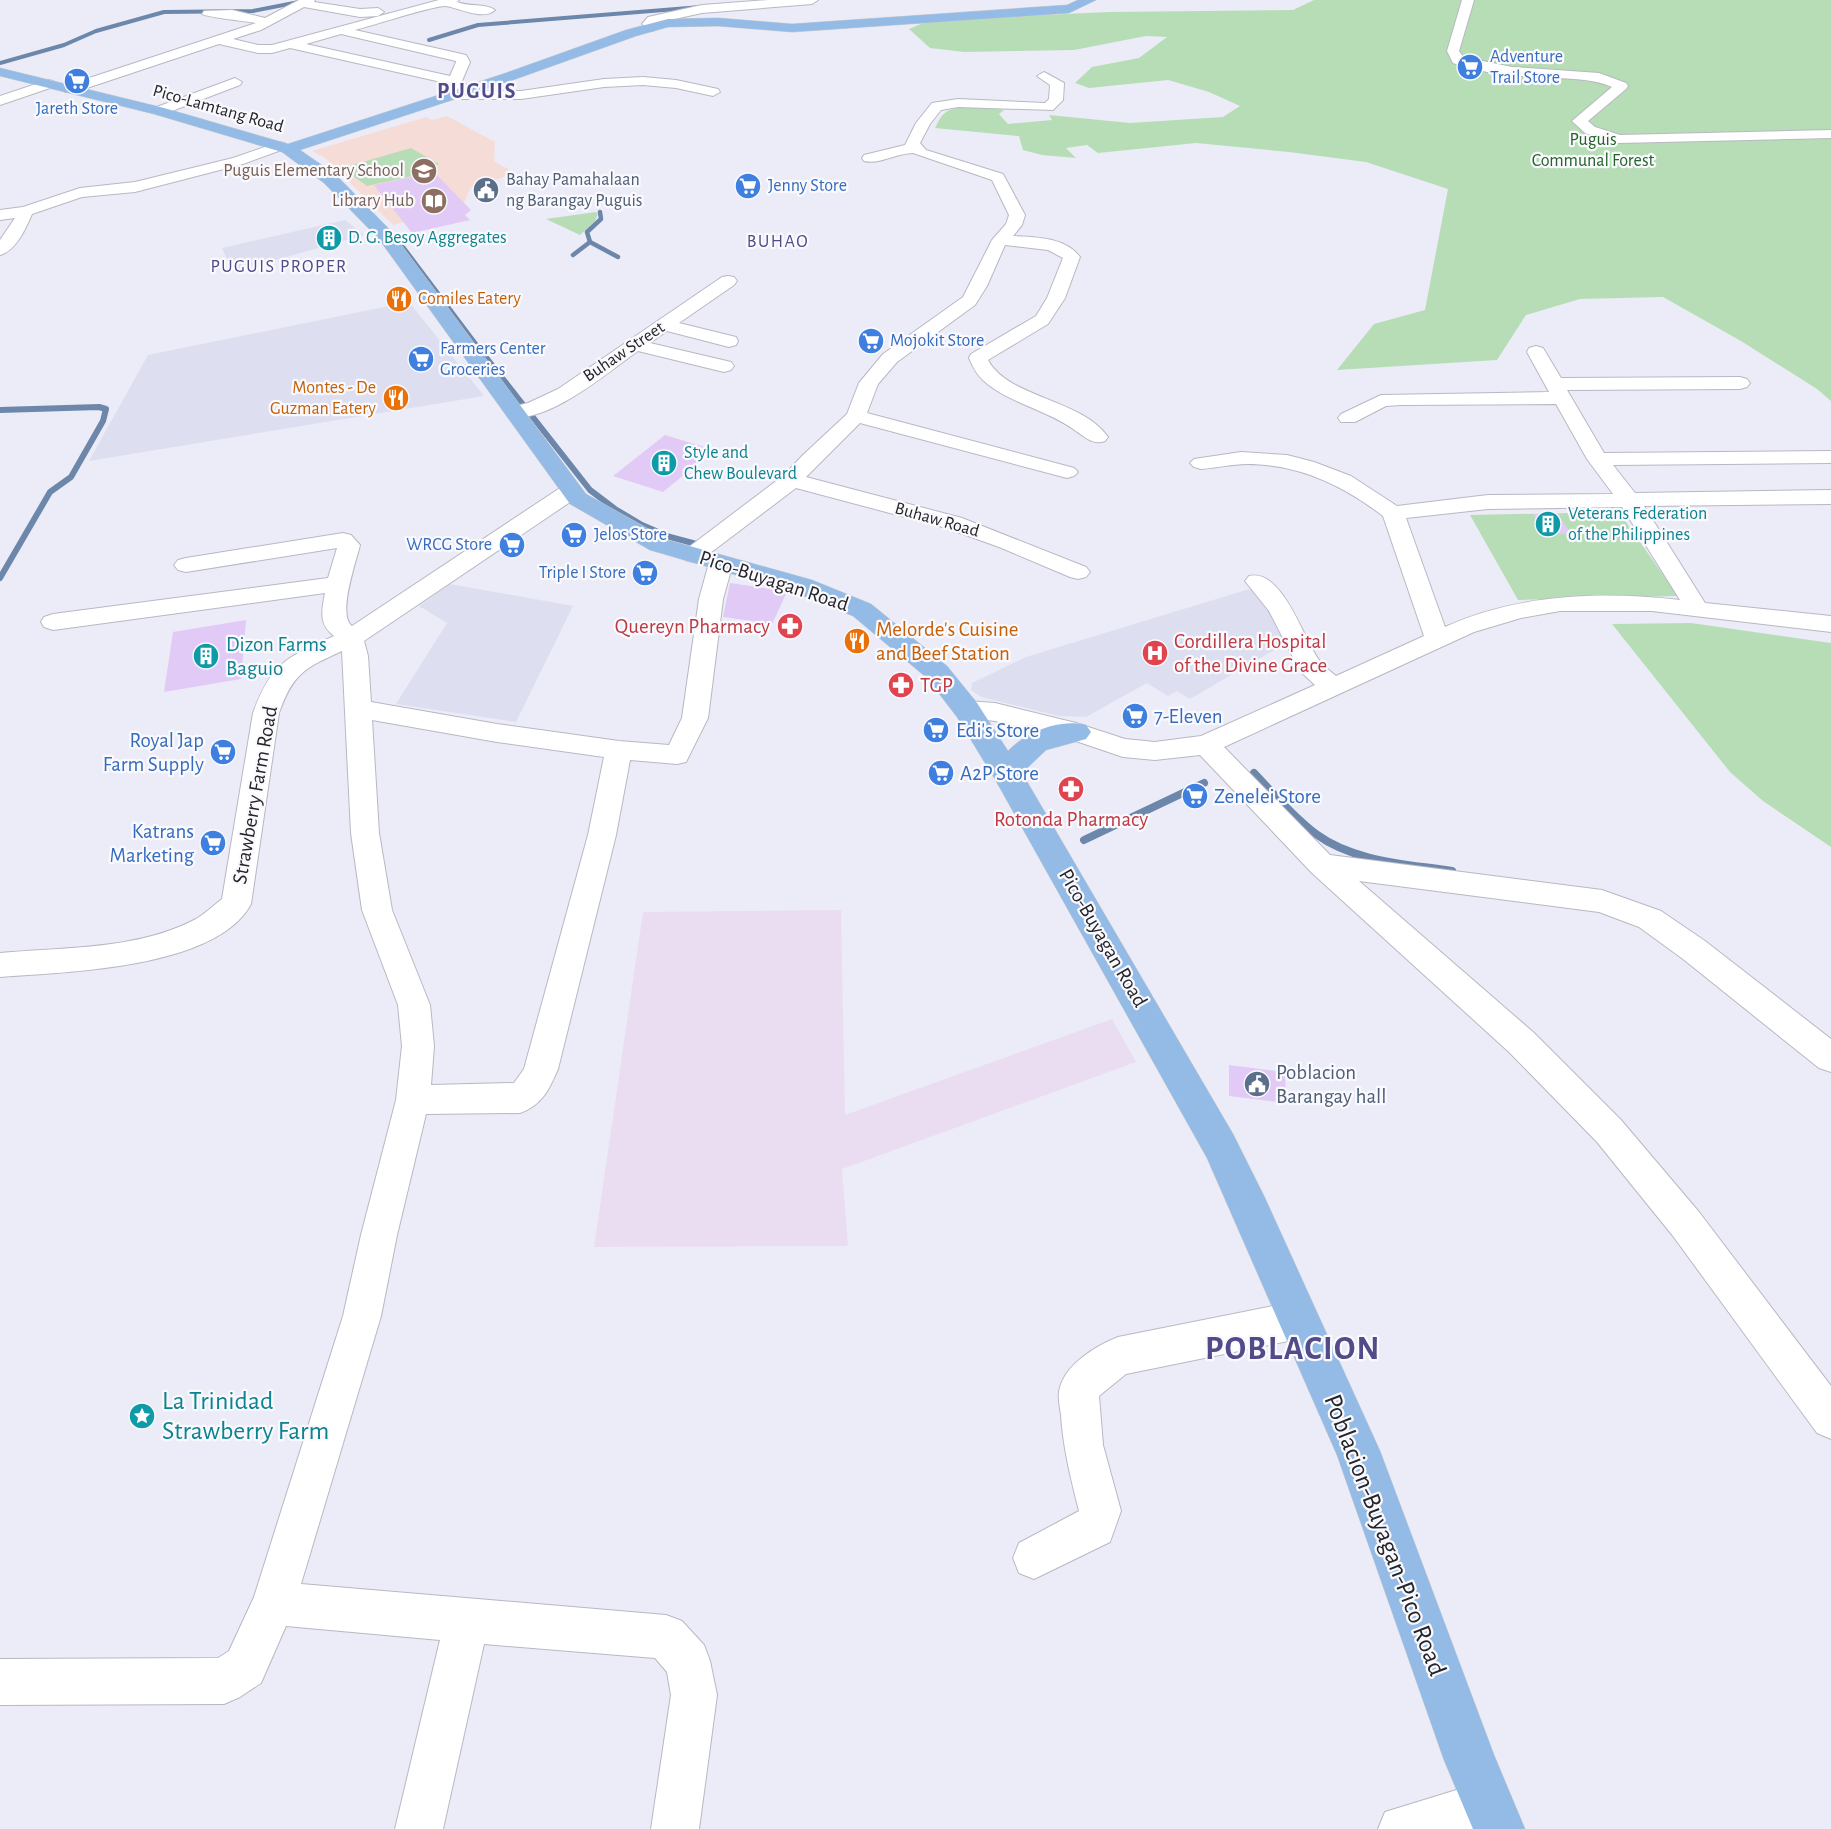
<svg xmlns="http://www.w3.org/2000/svg" width="1831" height="1829" viewBox="0 0 1831 1829" font-family="'Alegreya Sans',sans-serif">
<rect width="100%" height="100%" fill="#ebecf7"/>
<!-- built -->
<path fill="#dddef0" d="M345,220L364,235L233,272L222,248Z
M409,302L484,396L89,461L148,355Z
M450,584L573,606L516,722L396,704L447,623L419,606Z
M1256,587L1288,642L1190,699L1177,691L1168,696L1147,683L1086,717L1059,716L981,697L971,690L972,683L1026,657Z"/>
<!-- industrial -->
<path fill="#ebddf1" d="M841,910L845,1115L1112,1019L1136,1062L842,1169L848,1246L594,1247L643,912Z"/>
<!-- education -->
<path fill="#f6dcd7" d="M447,116L495,142L494,161L515,173L470,188L462,209L393,225L325,158L312,151L426,117L432,120Z"/>
<!-- green -->
<path fill="#b7ddb6" d="M1314,0H1831V401L1817,389L1741,341L1663,297L1580,299L1526,315L1497,360L1337,370L1374,324L1425,310L1448,189L1366,162L1289,152L1196,143L1098,153L1087,145L1066,148L1076,158L1042,155L1023,150L1019,136L935,128C938,123 940,116 946,112C958,104 989,108 1004,110L999,114L1008,124L1052,120L1049,115L1130,123L1223,117L1240,106L1209,92L1168,80L1089,88L1075,83L1092,67L1139,58L1167,37L1146,36L1074,50L964,52L930,48L909,29L930,20L1109,12L1293,10Z
M411,148L439,164L426,173L367,186L342,168Z
M596,212L598,214L595,221L580,235L546,219Z
M1619,512L1678,596L1518,600L1470,515Z
M1691,623L1831,643V847L1763,801L1730,772L1612,624Z"/>
<g fill="none" stroke-linecap="round" stroke-linejoin="round">
<!-- stream-far3 -->
<path stroke="#6d87ab" stroke-width="4" d="M429,40L478,25L701,7
M0,63L64,45L96,31L164,12L253,11L309,0"/>
<!-- stream-far2 -->
<path stroke="#6d87ab" stroke-width="4.5" d="M397,239L485,356
M590,242L618,257
M573,255L590,242L587,232L601,219L600,212"/>
<!-- stream-far1 -->
<path stroke="#6d87ab" stroke-width="6" d="M484,355L590,490L615,509L642,525L670,537L700,545
M0,410L99,407L106,409L103,421L71,477L50,492L0,578"/>
<!-- stream -->
<path stroke="#6d87ab" stroke-width="8" d="M1254,773C1274,794 1293,817 1316,834C1354,862 1407,864 1452,871
M1084,840L1204,783"/>
</g>
<!-- building -->
<path fill="#e2caf7" d="M434,172L471,210L465,215L470,220L412,233L374,185Z
M665,435L714,450L663,492L613,476Z
M1533,514H1558L1571,534H1546Z
M730,583L778,590L786,594L772,624L723,617Z
M246,620L241,679L164,692L173,632Z
M1229,1065L1285,1072L1286,1103L1229,1096Z"/>
<g fill="none" stroke-linecap="round" stroke-linejoin="round">
<defs>
<path id="minor" d="M299,0H315L314,2L360,9L378,8L384,12L378,16L360,17L304,7L261,30L233,39L258,45H272L439,0H459L457,2C469,7 485,3 495,10C483,21 459,8 446,6C435,5 371,26 355,30L466,55L470,62L462,81L472,91H521L604,79L643,77L676,80L718,89L720,92L713,96L676,88L643,85L604,87L521,99H450L443,95L445,92L457,91L450,84L290,48L272,53H258L219,44L75,92H65L63,89L65,86L256,23C245,21 206,17 202,14L204,11L232,10L265,18ZM341,34L456,61V62L450,76L306,44Z
M768,0H818L812,4L702,13L656,23L659,27L653,31L642,24L648,17L702,5Z
M1462,0H1474L1459,51L1463,57L1512,67L1599,73L1626,83L1628,86L1626,89L1588,121L1595,127L1620,135L1831,130V138L1619,143L1585,133L1572,121L1612,87C1593,79 1576,79 1556,78C1522,76 1486,75 1453,63L1447,51Z
M1044,72L1064,83L1063,100L1053,110L958,107L941,110L930,124L920,143L926,150L1003,174L1025,215L1022,225L1013,236C1035,237 1066,237 1080,257L1065,298L1048,324L988,360C1008,398 1082,399 1108,437L1105,441C1093,445 1086,438 1076,431C1048,410 1008,403 984,381C977,375 973,367 969,358L971,354L1036,316L1047,298L1063,258L1048,250L1005,245L987,286L975,305L897,362L878,384L867,413L1074,468L1078,472L1074,476L1067,478L860,423L806,477L962,518L1086,567L1090,572L1086,577L1078,579L1070,577L999,547L946,528L796,488L701,560L693,562L685,560L682,555L685,550L784,475L803,455L847,414L859,383L883,354L963,297L992,240L1006,224L1009,215L992,180L913,153C897,153 878,165 864,161L862,158L864,155L905,145L916,123L932,103L958,99L1045,103L1049,99L1050,85L1037,76Z
M235,78L242,82L240,85L164,114L159,115L152,111L154,108Z
M48,80L53,81L55,84L53,87L0,105V96Z
M279,142L284,143L286,146L284,149L243,164L135,192L82,197L32,214C26,228 16,251 0,255V240L15,218L0,220V210L23,207L80,188L135,182L233,158Z
M728,276L734,277L737,281L734,285L679,323L736,337L738,341L736,345L729,347L667,331L650,343L731,362L734,366L731,370L724,372L638,351C608,372 546,426 508,416L505,412L508,408L528,403L558,389L722,277Z
M1536,346L1543,348L1561,378L1740,377L1747,379L1750,383L1747,387L1740,389L1567,390L1604,453L1831,451V463L1613,465L1635,493L1831,490V504L1644,506L1705,603L1831,616V632L1652,611H1560L1521,618L1474,632L1224,747L1330,855L1602,890L1661,911L1705,941L1831,1039V1072L1819,1068L1683,959L1639,927L1599,912L1359,881L1533,1032L1621,1120L1699,1212L1831,1386V1439L1817,1433L1673,1236L1597,1142L1509,1052L1312,873L1200,755L1155,760L1123,757L1070,739L995,721L958,716L954,710L958,704L967,701L995,703L1076,723L1125,739L1155,742L1201,736L1315,685L1300,671L1269,611L1245,581L1249,576C1282,568 1303,638 1319,660C1323,666 1330,671 1336,676L1424,636L1383,516C1343,485 1298,464 1247,464C1232,464 1216,468 1201,469L1194,467L1190,463L1194,459L1241,452L1287,455L1314,462L1351,476L1397,506L1488,495L1613,494L1587,459L1556,404L1401,405L1386,406L1355,422H1341L1338,418L1341,414L1381,395L1549,392L1527,352L1529,348ZM1622,507L1680,600C1601,591 1518,594 1445,627L1406,518L1488,509Z
M571,485L579,486L582,491L579,496L364,641L368,656L371,702L497,724L619,741L669,745L682,718L699,599L709,563L713,558L721,556L729,558L733,563L723,599L708,718L686,762L677,764L630,760L616,835L558,1069C549,1090 542,1105 520,1113L426,1114L397,1235L381,1316L301,1584L666,1615L682,1621L704,1645L710,1661L717,1695L699,1829H651L671,1695L667,1672L655,1658L484,1644L443,1829H395L440,1640L286,1626L261,1683L240,1697L224,1704L0,1705V1659L218,1658L229,1651L254,1597L343,1316L361,1235L396,1100L402,1046L398,1005L362,910L351,833L342,651C305,668 293,673 279,713L251,904C216,969 65,972 0,977V953C64,947 138,950 196,919C206,913 214,905 222,899L253,713C272,662 286,658 334,636C318,624 322,610 325,593L53,630L44,627L41,622L44,617L53,614L328,578L337,548L186,572L178,570L174,565L178,560L186,558L343,533L351,535L360,545C356,562 337,615 352,626L563,486ZM372,720L497,742L604,757L588,835L524,1069L514,1083L431,1085L434,1046L430,1005L392,910L379,833Z
M1298,1301L1311,1307L1317,1320L1311,1333L1298,1339L1126,1374L1099,1396L1103,1445L1121,1511L1110,1542L1034,1579L1019,1573L1013,1558L1019,1543L1079,1511C1071,1479 1063,1448 1061,1415C1060,1408 1058,1399 1059,1392C1063,1365 1096,1346 1118,1337Z
M1489,1780L1506,1787L1513,1804L1506,1821L1485,1829H1378L1385,1812Z"/>
<path id="major" d="M1078,0H1096L1069,13L792,32L718,26L668,27L636,36L513,80L300,150L336,175L391,231L586,494L668,540L812,580L871,604L947,666L977,703L1008,751C1026,732 1060,718 1086,725L1091,732L1086,739L1046,750L1022,773L1233,1134L1265,1198L1380,1451L1494,1755L1525,1829H1473L1444,1760L1337,1455L1207,1158L996,781L957,717L927,678L853,616L794,592L650,550L570,504L379,239L324,183L282,152L154,114L0,76V68L164,108L288,144L503,74L626,30L668,19L718,18L792,24L1067,5Z"/>
</defs>
<!-- minor casing -->
<use href="#minor" stroke="#b8b8c3" stroke-width="2"/>
<!-- major casing -->
<use href="#major" stroke="#cbcbcc" stroke-width="1"/>
<!-- minor -->
<use href="#minor" fill="#fff" fill-rule="evenodd"/>
<!-- major -->
<use href="#major" fill="#94bbe5" fill-rule="evenodd"/>
</g>
<!-- icons -->
<defs>
<symbol id="supermarket-disc" viewBox="-11 -11 22 22"><circle r="9.5" fill="#3f7fe0" stroke="#fafafe"/><path d="M-6-5.5h2.5l.6 2H6L4.5 2H-2.5L-4.4-4H-6ZM-1.5 3.2a1.3 1.3 0 1 0 .1 0ZM3 3.2a1.3 1.3 0 1 0 .1 0Z" fill="#fff"/></symbol>
<symbol id="school-disc" viewBox="-11 -11 22 22"><circle r="9.5" fill="#8d6e63" stroke="#fafafe"/><path d="M0-5L7-2L0 1L-7-2ZM-4 1L0 2.5L4 1V4Q0 6-4 4Z" fill="#fff"/></symbol>
<symbol id="civic-disc" viewBox="-11 -11 22 22"><circle r="9.5" fill="#5c6f8a" stroke="#fafafe"/><path d="M-.6-6.5H3V-4.5H.6V-3L4-1V1h2V6H-6V1h2V-1L-.6-3ZM-1.2 2.5V6h2.4V2.5Z" fill="#fff"/></symbol>
<symbol id="library-disc" viewBox="-11 -11 22 22"><circle r="9.5" fill="#8d6e63" stroke="#fafafe"/><path d="M-6-4Q-3-5.5-.7-3.5V5Q-3 3-6 4ZM6-4Q3-5.5 .7-3.5V5Q3 3 6 4Z" fill="#fff"/></symbol>
<symbol id="building-disc" viewBox="-11 -11 22 22"><circle r="9.5" fill="#0f9aa8" stroke="#fafafe"/><path d="M-4-6H4V6H1V3H-1V6H-4ZM-2.5-4.3h1.7v1.8h-1.7ZM.8-4.3h1.7v1.8H.8ZM-2.5-1h1.7V.8h-1.7ZM.8-1h1.7V.8H.8Z" fill="#fff"/></symbol>
<symbol id="restaurant-disc" viewBox="-11 -11 22 22"><circle r="9.5" fill="#e8710a" stroke="#fafafe"/><path d="M-5-6h1v4h1v-4h1v4h1v-4h1v5L-1.5 .5V6h-2V.5L-5-1ZM5-6V6H3V1.5H1.5Q1.5-4 5-6Z" fill="#fff"/></symbol>
<symbol id="pharmacy-disc" viewBox="-11 -11 22 22"><circle r="9.5" fill="#e0444e" stroke="#fafafe"/><path d="M-2-6h4v4h4v4h-4v4h-4v-4h-4v-4h4Z" fill="#fff"/></symbol>
<symbol id="hospital-disc" viewBox="-11 -11 22 22"><circle r="9.5" fill="#e0444e" stroke="#fafafe"/><path d="M-5-5h3v3.5h4V-5h3V5h-3V1.5h-4V5h-3Z" fill="#fff"/></symbol>
<symbol id="sight-disc" viewBox="-11 -11 22 22"><circle r="9.5" fill="#0f9aa8" stroke="#fafafe"/><path d="M0-6L1.8-2.2L6-1.7L2.9 1.2L3.7 5.4L0 3.3L-3.7 5.4L-2.9 1.2L-6-1.7L-1.8-2.2Z" fill="#fff"/></symbol>
</defs>
<g fill-rule="evenodd">
<use href="#supermarket-disc" x="1455" y="52" width="30" height="30"/>
<use href="#supermarket-disc" x="62" y="66" width="30" height="30"/>
<use href="#school-disc" x="409" y="156" width="30" height="30"/>
<use href="#supermarket-disc" x="733" y="171" width="30" height="30"/>
<use href="#civic-disc" x="471" y="175" width="30" height="30"/>
<use href="#library-disc" x="419" y="186" width="30" height="30"/>
<use href="#building-disc" x="314" y="223" width="30" height="30"/>
<use href="#restaurant-disc" x="384" y="284" width="30" height="30"/>
<use href="#supermarket-disc" x="856" y="326" width="30" height="30"/>
<use href="#supermarket-disc" x="406" y="344" width="30" height="30"/>
<use href="#restaurant-disc" x="381" y="383" width="30" height="30"/>
<use href="#building-disc" x="649" y="448" width="30" height="30"/>
<use href="#building-disc" x="1533" y="509" width="30" height="30"/>
<use href="#supermarket-disc" x="559" y="520" width="30" height="30"/>
<use href="#supermarket-disc" x="497" y="530" width="30" height="30"/>
<use href="#supermarket-disc" x="630" y="558" width="30" height="30"/>
<use href="#pharmacy-disc" x="775" y="611" width="30" height="30"/>
<use href="#restaurant-disc" x="842" y="626" width="30" height="30"/>
<use href="#hospital-disc" x="1140" y="638" width="30" height="30"/>
<use href="#building-disc" x="191" y="641" width="30" height="30"/>
<use href="#pharmacy-disc" x="886" y="670" width="30" height="30"/>
<use href="#supermarket-disc" x="1120" y="701" width="30" height="30"/>
<use href="#supermarket-disc" x="921" y="715" width="30" height="30"/>
<use href="#supermarket-disc" x="208" y="737" width="30" height="30"/>
<use href="#supermarket-disc" x="926" y="758" width="30" height="30"/>
<use href="#pharmacy-disc" x="1056" y="774" width="30" height="30"/>
<use href="#supermarket-disc" x="1180" y="781" width="30" height="30"/>
<use href="#supermarket-disc" x="198" y="828" width="30" height="30"/>
<use href="#civic-disc" x="1242" y="1069" width="30" height="30"/>
<use href="#sight-disc" x="127" y="1401" width="30" height="30"/>
</g>
<g text-anchor="middle" dominant-baseline="central" stroke-width="4.5" stroke-linejoin="round" paint-order="stroke">
<!-- far-shop labels -->
<g font-size="18" fill="#366cbe" stroke="#fafafe" text-anchor="start">
<text x="1490" y="57">Adventure<tspan x="1490" dy="21">Trail Store</tspan></text>
<text x="77" y="109" text-anchor="middle">Jareth Store</text>
<text x="768" y="186">Jenny Store</text>
<text x="890" y="341">Mojokit Store</text>
<text x="440" y="349">Farmers Center<tspan x="440" dy="21">Groceries</tspan></text>
<text x="594" y="535">Jelos Store</text>
<text x="492" y="545" text-anchor="end">WRCG Store</text>
<text x="626" y="573" text-anchor="end">Triple I Store</text>
</g>
<!-- far-street labels -->
<g font-size="18" fill="#252529" stroke="#fafafe">
<text transform="translate(218 109) rotate(16)">Pico-Lamtang Road</text>
<text transform="translate(624 352) rotate(-34)">Buhaw Street</text>
<text transform="translate(937 520) rotate(16)">Buhaw Road</text>
</g>
<!-- far-park labels -->
<g font-size="18" fill="#236327" stroke="#fafafe">
<text x="1593" y="140">Puguis<tspan x="1593" dy="21">Communal Forest</tspan></text>
</g>
<!-- far-education labels -->
<g font-size="18" fill="#785e54" stroke="#fafafe" text-anchor="end">
<text x="404" y="171">Puguis Elementary School</text>
<text x="414" y="201">Library Hub</text>
</g>
<!-- far-service labels -->
<g font-size="18" fill="#4e5e75" stroke="#fafafe" text-anchor="start">
<text x="506" y="180">Bahay Pamahalaan<tspan x="506" dy="21">ng Barangay Puguis</tspan></text>
</g>
<!-- far-culture labels -->
<g font-size="18" fill="#0d838f" stroke="#fafafe" text-anchor="start">
<text x="348" y="238">D. G. Besoy Aggregates</text>
<text x="684" y="453">Style and<tspan x="684" dy="21">Chew Boulevard</tspan></text>
<text x="1568" y="514">Veterans Federation<tspan x="1568" dy="21">of the Philippines</tspan></text>
</g>
<!-- far-neighbourhood labels -->
<g font-size="18" letter-spacing="1.5" fill="#514b89" stroke="#fafafe">
<text x="778" y="242">BUHAO</text>
<text x="279" y="267">PUGUIS PROPER</text>
</g>
<!-- far-food labels -->
<g font-size="18" fill="#c56008" stroke="#fafafe" text-anchor="start">
<text x="418" y="299">Comiles Eatery</text>
<text x="376" y="388" text-anchor="end">Montes - De<tspan x="376" dy="21">Guzman Eatery</tspan></text>
</g>
<!-- street labels -->
<g font-size="21" fill="#252529" stroke="#fafafe">
<text transform="translate(774 581) rotate(18)">Pico-Buyagan Road</text>
<text transform="translate(255 795) rotate(-80)">Strawberry Farm Road</text>
<text transform="translate(1103 938) rotate(60)">Pico-Buyagan Road</text>
</g>
<!-- health labels -->
<g font-size="21" fill="#be3a42" stroke="#fafafe" text-anchor="start">
<text x="770" y="626" text-anchor="end">Quereyn Pharmacy</text>
<text x="1174" y="641">Cordillera Hospital<tspan x="1174" dy="24">of the Divine Grace</tspan></text>
<text x="920" y="685">TGP</text>
<text x="1071" y="819" text-anchor="middle">Rotonda Pharmacy</text>
</g>
<!-- food labels -->
<g font-size="21" fill="#c56008" stroke="#fafafe" text-anchor="start">
<text x="876" y="629">Melorde's Cuisine<tspan x="876" dy="24">and Beef Station</tspan></text>
</g>
<!-- culture labels -->
<g font-size="21" fill="#0d838f" stroke="#fafafe" text-anchor="start">
<text x="226" y="644">Dizon Farms<tspan x="226" dy="24">Baguio</tspan></text>
</g>
<!-- shop labels -->
<g font-size="21" fill="#366cbe" stroke="#fafafe" text-anchor="start">
<text x="1154" y="716">7-Eleven</text>
<text x="956" y="730">Edi's Store</text>
<text x="204" y="740" text-anchor="end">Royal Jap<tspan x="204" dy="24">Farm Supply</tspan></text>
<text x="960" y="773">A2P Store</text>
<text x="1214" y="796">Zenelei Store</text>
<text x="194" y="831" text-anchor="end">Katrans<tspan x="194" dy="24">Marketing</tspan></text>
</g>
<!-- service labels -->
<g font-size="21" fill="#4e5e75" stroke="#fafafe" text-anchor="start">
<text x="1276" y="1072">Poblacion<tspan x="1276" dy="24">Barangay hall</tspan></text>
</g>
<!-- far-district labels -->
<g font-size="22" font-weight="bold" letter-spacing="1.5" fill="#514b89" stroke="#fafafe">
<text x="477" y="91">PUGUIS</text>
</g>
<!-- near-culture labels -->
<g font-size="26" fill="#0d838f" stroke="#fafafe" text-anchor="start">
<text x="162" y="1401">La Trinidad<tspan x="162" dy="30">Strawberry Farm</tspan></text>
</g>
<!-- near-street labels -->
<g font-size="26" fill="#252529" stroke="#fafafe">
<text transform="translate(1385 1535) rotate(69)">Poblacion-Buyagan-Pico Road</text>
</g>
<!-- near-district labels -->
<g font-size="33" font-weight="bold" letter-spacing="1.5" fill="#514b89" stroke="#fafafe">
<text x="1293" y="1349">POBLACION</text>
</g>
</g>
</svg>
